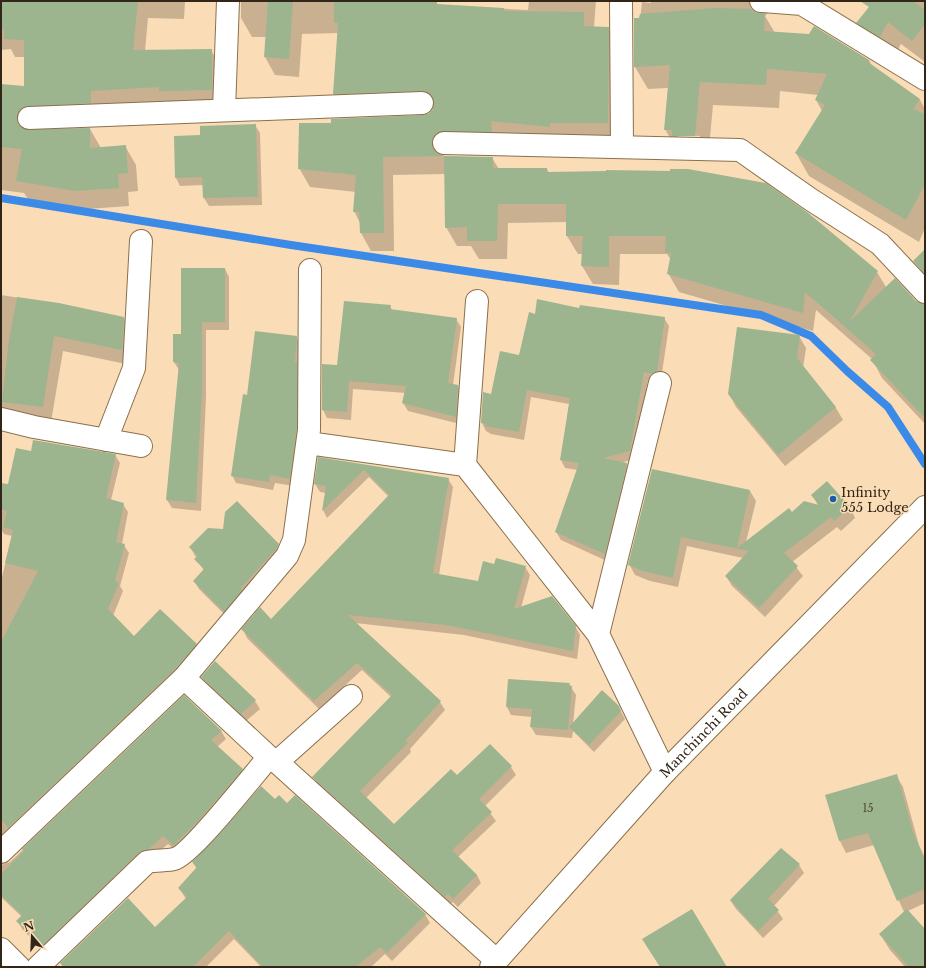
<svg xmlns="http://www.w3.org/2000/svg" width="926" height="968" viewBox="0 0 926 968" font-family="'Libre Baskerville',serif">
<rect width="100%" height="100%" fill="#faddb6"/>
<!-- shadow -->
<path fill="#0003" fill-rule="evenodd" d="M1,1H185L184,19L148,18L145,51L211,50L222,69V108L39,124L29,130L90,129L101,148L125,146L136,165L138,191L128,192L129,206L87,209L28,199L24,193L1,190V85L25,87V57H15L11,49L1,50Z
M241,1H366L528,10L529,1H596L594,27L608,28L619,46L618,142L449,150L443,156L492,158L499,169H547L549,173L877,272L889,292L915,301L925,308V424L882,378L872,359L816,310L813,331L679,292L668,273L671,260L667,254H620L619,285L593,284L582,266L583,254H578L567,236V222L508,223L507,259H479L471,246H457L446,227L445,174L393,175L394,251H371L361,233L360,223L354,211L356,192L310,187L299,168L332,124L423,116L430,114L434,109L345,112L334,94L339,33L302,34L299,77L275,75L265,57L266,37H252L241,18Z
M651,1H779L765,16L775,33L869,60L872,66L920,100L925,109V228L919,242L809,176L796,153L822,111L816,100L818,95L780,91L779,108L713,105L708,159L678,152L665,129L668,88L648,89L635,67L642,2L651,3ZM678,135L700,136V138L678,137Z
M875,1H925V62L901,44L893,59L871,45L858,23Z
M255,125L260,133L262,205L209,206L204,198L203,185L180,186L176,178L201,136Z
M925,251V276L914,261Z
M225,269L229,277V330H206V397L201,511L172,508L167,500L179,370L174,362L182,335Z
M1,295L59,304L124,318L133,333L131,365L63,351L51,422L1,416Z
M390,306L392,310L456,319L461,327L453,385L458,386L462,394L460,424L408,411L403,403L406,393L353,389L351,420L327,418L323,410V365L338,366Z
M580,309L664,318L669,326L661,379L657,382L648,380L635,459L620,463L627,464L631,472L609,562L561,540L556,532L578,470L565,468L561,460L569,404L531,397L524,440L491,434L486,431L482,423L492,395L520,356L536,315Z
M799,336L806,348L803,368L836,408L843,420L785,466L736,407L729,394Z
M296,337L301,345V436L294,486L275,483L273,490L236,483L232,475L248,396Z
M17,449L32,453L115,455L120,463L111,500L123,504L128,512L122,544L124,545L129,553L120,586L123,591L113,616L134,637L196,644L200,652L1,847V581L12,536L4,534L1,529V517Z
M319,458L448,479L453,487L439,575L479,582L495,566L525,567L530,575L521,608L575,626L580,635L577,659L464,635L355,623L440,702L445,710L410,749L411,752L366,798L394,825L457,777L511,767L516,775L485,806L496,821L458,857L477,875L481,883L458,907L453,902L450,904L318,785L314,777L391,697L362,670L319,709L247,638L243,629L271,620L388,496L369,477L327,518L323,510L326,493L320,492L315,484Z
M827,482L850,507L855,518L841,531L837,527L792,562L803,576L765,617L732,586L726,576L743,558L687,546L678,587L650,581L635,575L629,564L750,491L756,501L746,542L792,514L818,506L813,495Z
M278,545L283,553L229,619L199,589L194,581L204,571L190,547Z
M202,677L255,701L260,709L246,721L207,685Z
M509,680L569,684L576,695L573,724L618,706L625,719L594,752L573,731L572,738L536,735L531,727L532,717L511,715L507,707Z
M184,697L221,731L226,739L217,747L242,770L247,778L178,853L168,844L47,953L22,929L18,921L22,917L1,897V865L10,862Z
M896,775L903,787L919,845L925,858V903L908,911L925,930V967H905L890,950L880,934L904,912L874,845L846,853L840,841L827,795Z
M275,800L287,804L425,914L430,923L392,961L385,954L371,967H261L234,939L206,967H63L61,963L155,928L186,899L179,888L197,869L193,863Z
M799,865L804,873L774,906L783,919L763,938L736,909L731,901Z"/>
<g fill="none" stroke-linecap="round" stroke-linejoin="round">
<!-- stream -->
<path stroke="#3c8ae8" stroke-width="8" d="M1,198L291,245L761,315L811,336L847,371L888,407L925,464"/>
</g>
<!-- building -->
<path fill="#9cb58f" d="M1,1H138L133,50L212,49V90L159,91V87L91,91V103L23,107L18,113L17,119L19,125L24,129L90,128V148L126,145L128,173L118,174L119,188L76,191L16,181L22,149L1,147V84L24,86V40L4,39V29L1,30Z
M268,1H293L289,59L264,57Z
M334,1H437V4L504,8V11L584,12V26L609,27L608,123H550V127L491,121L492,132H438L434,136L432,142L433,149L438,154L444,156L493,157V168H547V172L606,171V170L670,171V169H688L766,183L807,212L878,271L850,321L895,278L916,301L925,304V418L870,360L876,354L805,292L803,313L667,274L671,253H665L666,236H609V267L581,266L583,236H566V204H498L497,241H467V227L445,228L444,156L383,157L384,233H360L359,212H353L356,175L298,169L299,123H331V119L422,115L428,114L433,109L434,102L432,96L428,92L422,91L333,94L338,23H334Z
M860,1H913L925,10V24L912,41L888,22L880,37L856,23L869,7Z
M715,8L752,9L754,12L765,14L764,31L809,34L814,26L869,60L868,62L920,99L913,109L925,114V184L906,220L795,153L825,105L815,100L827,74L767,69L766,85L700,82L695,136H672V130H664L670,65L634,67V18H639L640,14Z
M256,124L258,197L203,198L202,177L175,178L174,136L200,135V126Z
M925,249V274L913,261Z
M181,268H225V322H202V388L196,503L166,500L179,363L173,362V334H181Z
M17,297L59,303L124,317L122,350L54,336L43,407L2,402L9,340Z
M537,299L579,308L580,305L665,317L657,371L652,374L644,372L630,451L603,458L627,463L605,554L555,532L579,463L560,460L570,398L527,390L519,432L485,426L486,424L481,423L483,392L491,394L500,351L519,355L529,312L535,314Z
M344,301L391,305L390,309L457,318L448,383L458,385L456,417L402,403L406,386L349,381L347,412L322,410V364L337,365Z
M737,327L800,335L797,358L836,407L778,455L728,394Z
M255,331L297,336L295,362H297V427L290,479L270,475L269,482L231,476L243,394L247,395Z
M33,440L116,454L106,498L124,503L116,542L125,544L115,581L119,583L108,609L134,636L160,609L197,644L175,669L8,828L1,819V642L38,571L5,563L13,530L3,527L7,511L1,510V483L8,484L16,448L31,451Z
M318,457L449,478L433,573L478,581L483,561L494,564L496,558L526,566L514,609L552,596L576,626L573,651L446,625L348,615L441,701L405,741L408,743L360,791L394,824L451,769L457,775L490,744L512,766L479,799L492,812L452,850L477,875L453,899L448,894L445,897L312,777L392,695L357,663L314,701L241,629L260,607L271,619L389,495L364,470L322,511L326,486L314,484Z
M652,469L750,490L737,548L789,508L792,512L804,501L819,505L811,495L827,481L850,507L834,521L831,517L784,553L798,566L759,608L725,576L749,551L681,537L673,578L643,571L628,565Z
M237,501L279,544L276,549L241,588L242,590L224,612L193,581L204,569L194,559L198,556L189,547L208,528L223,529L225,512Z
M215,661L256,700L241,714L201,677Z
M508,679L570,683L569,685L572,686L568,730L530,727L532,709L506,707Z
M602,690L619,706L621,711L589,745L569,727Z
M184,695L222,731L211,740L243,769L198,821L175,844L173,845L163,836L149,849L138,853L42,946L16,921L22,915L1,895V874L24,851L22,849Z
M897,774L913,832L925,860V889L897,901L868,833L839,841L825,795Z
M261,786L275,799L279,795L287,803L295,795L426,914L387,953L380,947L356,967H263L229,931L193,967H64L60,963L128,898L155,927L187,897L178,888L197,867L192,862L216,838Z
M781,848L800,864L768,899L779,910L758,931L730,900Z
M692,909L710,939L727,967H660L642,939Z
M907,909L925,929V967H909L879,934Z"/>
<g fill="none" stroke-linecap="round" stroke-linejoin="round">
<defs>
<path id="minor" d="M621,1L622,147
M761,1L802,4L925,79
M224,110L228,1
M29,118L422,103
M444,143L740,150L810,199L880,244L925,292
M1,419L34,427L141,446
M106,440L134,368L141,241
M308,443L465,465L598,634L665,772
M465,465L477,301
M598,634L660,383
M184,678L269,757L277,762L497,961
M277,762L351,696
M1,852L184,678L287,556L294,540L309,430L310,270
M1,949L19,967
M38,967L147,862C156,860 167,861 174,859C190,856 254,774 269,757"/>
<g id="major">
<path id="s1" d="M491,967L665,772L925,507"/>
</g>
</defs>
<!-- minor casing -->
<use href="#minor" stroke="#8a704c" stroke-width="24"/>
<!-- major casing -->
<use href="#major" stroke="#8a704c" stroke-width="24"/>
<!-- minor -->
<use href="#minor" stroke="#fff" stroke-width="22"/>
<!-- major -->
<use href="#major" stroke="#fff" stroke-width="22"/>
</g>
<!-- markers -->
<circle fill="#155ead" stroke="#faddb6" stroke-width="1.5" cx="833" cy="499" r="4"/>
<g text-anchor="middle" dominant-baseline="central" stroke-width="3" stroke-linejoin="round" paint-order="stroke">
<!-- number labels -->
<g font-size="11" fill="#4c4a35">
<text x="868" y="808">15</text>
</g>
<!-- poi labels -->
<g font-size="13" fill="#312617" stroke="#faddb6" text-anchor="start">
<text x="841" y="492">Infinity<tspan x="841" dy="15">555 Lodge</tspan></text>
</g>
<!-- street labels -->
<g font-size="13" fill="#312617" stroke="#faddb6">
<text stroke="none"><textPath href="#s1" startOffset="316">Manchinchi Road</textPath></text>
</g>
</g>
<!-- border -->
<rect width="926" height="968" fill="none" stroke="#312617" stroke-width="4"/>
<!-- north arrow -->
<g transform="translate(32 936) rotate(341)" stroke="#faddb6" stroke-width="3" paint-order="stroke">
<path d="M0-3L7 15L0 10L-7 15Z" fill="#312617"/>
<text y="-6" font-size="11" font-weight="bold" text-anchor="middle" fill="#312617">N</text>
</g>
</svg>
